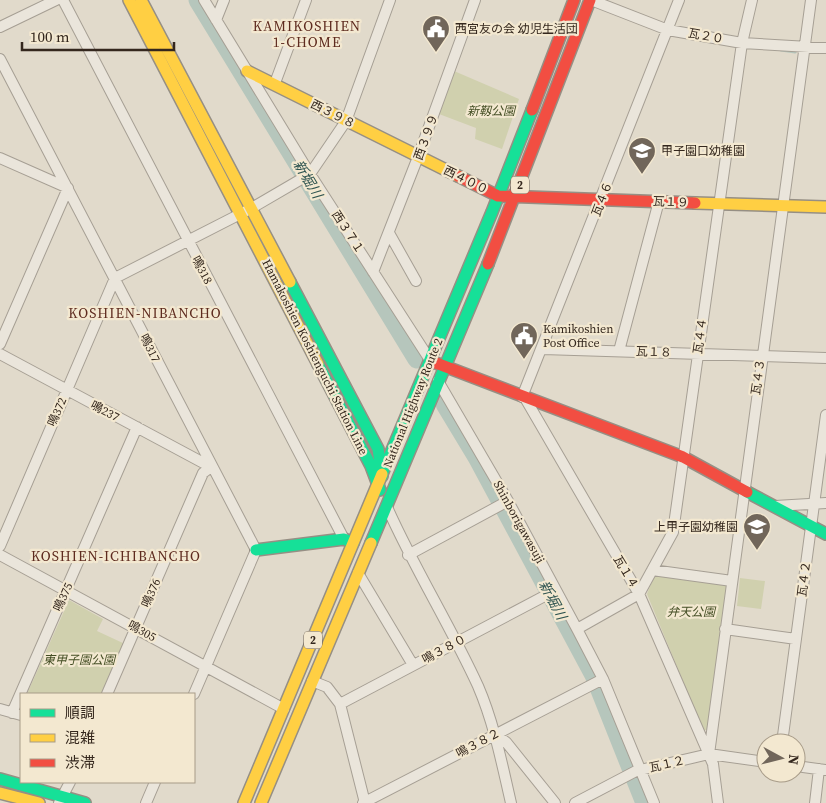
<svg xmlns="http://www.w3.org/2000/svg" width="826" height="803" viewBox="0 0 826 803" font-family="'Source Serif 4','Noto Sans JP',serif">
<rect width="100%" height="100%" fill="#e1dacb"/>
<!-- green -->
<path fill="#d0d0ae" d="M454,71L519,99L502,149L475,139L476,128L439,114Z
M655,574L728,583L707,730H703L647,594Z
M740,578L765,581L761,609L737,606Z
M69,600L103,619L97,631L125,644L102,694H27Z"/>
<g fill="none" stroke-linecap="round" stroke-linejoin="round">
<!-- stream -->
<path stroke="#b6c6bc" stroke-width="3" d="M781,50L795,52"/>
<!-- river -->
<path stroke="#b6c6bc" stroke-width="19" d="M198,0L417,359
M445,404L477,457L594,675L645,803"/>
<defs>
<path id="street" d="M63,0L344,539
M204,0L310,174L430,360
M591,0L668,30L742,43L826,48
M216,20L224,0
M0,27L56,0
M0,59L256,550L194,694
M275,83L306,0
M0,158L68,188L0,344
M389,233L416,281
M373,272L418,157L475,0
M543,349L826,358
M619,351L659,201
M0,354L211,467L203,473L107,694
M438,381L508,501L577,629L603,679L654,803
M522,397L679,0
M525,398L639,594L713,764L718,803
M775,506L826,503
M387,507C414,568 450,625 478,686C494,723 502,764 511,803
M0,546L115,278L250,209L310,174L346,121L390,0
M0,555L284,709
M408,555L508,501
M652,570L732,581
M358,573L413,665
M577,629L639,594L673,532L742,43L752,0
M725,629L796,639
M312,681L327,687L340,704L365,803
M340,704L556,590
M0,709L21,715
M12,713L137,427
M495,734L506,742L555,803
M782,743L826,415
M709,754L811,0
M796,766L825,770
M59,803L70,782
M146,803L155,782
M363,803L603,679
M575,803L636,771L709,754L766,762
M815,803L819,769"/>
<path id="fast" d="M290,282L378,449L382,476
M318,364L371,466L380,490
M382,474L492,212L532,110
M747,492L826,534
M371,543L488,264
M256,550L344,539L353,543
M0,779L85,803"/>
<path id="slow" d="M129,0L318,364
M141,0L290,282
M247,71L458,176
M695,203L826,207
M0,793L39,803
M244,803L382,474
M261,803L371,543"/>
<path id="jam" d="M532,110L574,0
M458,176L498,196L695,203
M488,264L590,0
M436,363L683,457L747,492"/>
</defs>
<!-- street casing -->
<use href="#street" stroke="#a69f94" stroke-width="12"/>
<!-- fast casing -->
<use href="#fast" stroke="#968f84" stroke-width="14"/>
<!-- slow casing -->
<use href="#slow" stroke="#968f84" stroke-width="14"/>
<!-- jam casing -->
<use href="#jam" stroke="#968f84" stroke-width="14"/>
<!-- street -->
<use href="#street" stroke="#eae5db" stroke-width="10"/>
<!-- fast -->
<use href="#fast" stroke="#16e098" stroke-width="11"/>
<!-- slow -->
<use href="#slow" stroke="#ffcf43" stroke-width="11"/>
<!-- jam -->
<use href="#jam" stroke="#f24e42" stroke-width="11"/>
</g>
<!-- icons -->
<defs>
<symbol id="civic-pin" viewBox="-11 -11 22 30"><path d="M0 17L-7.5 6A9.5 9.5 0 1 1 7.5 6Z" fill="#71665a" stroke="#f3e8d0"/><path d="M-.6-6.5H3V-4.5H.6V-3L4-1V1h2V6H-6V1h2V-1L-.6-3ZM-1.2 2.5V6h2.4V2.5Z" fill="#fff"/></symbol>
<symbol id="school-pin" viewBox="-11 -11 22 30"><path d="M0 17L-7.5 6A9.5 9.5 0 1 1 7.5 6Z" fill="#71665a" stroke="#f3e8d0"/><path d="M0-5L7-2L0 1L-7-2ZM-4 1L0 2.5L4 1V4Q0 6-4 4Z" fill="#fff"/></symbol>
</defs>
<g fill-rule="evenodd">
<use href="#civic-pin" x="420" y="13" width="32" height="43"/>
<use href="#school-pin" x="626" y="135" width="32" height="43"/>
<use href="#civic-pin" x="508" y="320" width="32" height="43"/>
<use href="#school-pin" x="741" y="511" width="32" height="43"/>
</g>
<g text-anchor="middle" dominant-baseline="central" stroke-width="4.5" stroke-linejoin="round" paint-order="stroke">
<!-- shield labels -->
<g fill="#f3e8d0" stroke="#6d6153" stroke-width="1">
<rect x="511" y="176.5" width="18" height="17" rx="4"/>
<rect x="304" y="631.5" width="18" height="17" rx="4"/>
</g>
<g font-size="11" font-weight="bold" fill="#34271d">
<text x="520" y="185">2</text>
<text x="313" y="640">2</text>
</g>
<!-- poi labels -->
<g font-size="12" fill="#34271d" stroke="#f3e8d0" text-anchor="start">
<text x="455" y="29">西宮友の会 幼児生活団</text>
<text x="661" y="151">甲子園口幼稚園</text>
<text x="543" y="329">Kamikoshien<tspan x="543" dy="14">Post Office</tspan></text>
<text x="738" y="527" text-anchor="end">上甲子園幼稚園</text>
</g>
<!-- street labels -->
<g font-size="12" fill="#34271d" stroke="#f3e8d0">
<text transform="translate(706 36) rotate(10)">瓦２０</text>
<text transform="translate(333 114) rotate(27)">西３９８</text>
<text transform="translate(426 137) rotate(-70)">西３９９</text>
<text transform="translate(466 180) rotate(26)">西４００</text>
<text transform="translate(602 199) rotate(-69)">瓦４６</text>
<text transform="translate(671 202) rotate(2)">瓦１９</text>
<text transform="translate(348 232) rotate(57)">西３７１</text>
<text transform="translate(202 270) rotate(62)">鳴318</text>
<text transform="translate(700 336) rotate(-82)">瓦４４</text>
<text transform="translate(150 348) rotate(63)">鳴317</text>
<text transform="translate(654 352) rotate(2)">瓦１８</text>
<text transform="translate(315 357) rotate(63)">Hamakoshien Koshienguchi Station Line</text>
<text transform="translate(758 377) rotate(-82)">瓦４３</text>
<text transform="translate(413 403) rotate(-68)">National Highway Route 2</text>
<text transform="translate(105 411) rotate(27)">鳴237</text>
<text transform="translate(57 412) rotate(-67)">鳴372</text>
<text transform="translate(519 522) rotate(61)">Shinborigawasuji</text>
<text transform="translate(626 572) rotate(59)">瓦１４</text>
<text transform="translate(804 579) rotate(-83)">瓦４２</text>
<text transform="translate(151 593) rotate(-67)">鳴376</text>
<text transform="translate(63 597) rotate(-66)">鳴375</text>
<text transform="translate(142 631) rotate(28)">鳴305</text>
<text transform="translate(444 649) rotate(-28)">鳴３８０</text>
<text transform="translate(478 743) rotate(-28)">鳴３８２</text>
<text transform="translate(667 764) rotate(-13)">瓦１２</text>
</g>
<!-- park labels -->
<g font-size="12" font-style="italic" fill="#454f25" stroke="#f3e8d0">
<text x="491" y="111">新靱公園</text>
<text x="691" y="612">弁天公園</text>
<text x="79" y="660">東甲子園公園</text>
</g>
<!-- neighbourhood labels -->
<g font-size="14" letter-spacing="1" fill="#5e2b1f" stroke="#f3e8d0">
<text x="307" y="26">KAMIKOSHIEN<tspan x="307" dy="16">1-CHOME</tspan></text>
<text x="145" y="313">KOSHIEN-NIBANCHO</text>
<text x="116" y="556">KOSHIEN-ICHIBANCHO</text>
</g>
<!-- water labels -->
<g font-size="14" font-style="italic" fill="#2d534f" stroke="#f3e8d0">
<text transform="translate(308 179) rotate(59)">新堀川</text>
<text transform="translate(553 600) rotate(62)">新堀川</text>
</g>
</g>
<!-- legend -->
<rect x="20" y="693" width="175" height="90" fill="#f3e8d0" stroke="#a79b88"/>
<rect x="30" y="709" width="25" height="8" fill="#16e098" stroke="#a79b88"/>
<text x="65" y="718" font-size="15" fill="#34271d">順調</text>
<rect x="30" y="734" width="25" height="8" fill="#ffcf43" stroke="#a79b88"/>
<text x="65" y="743" font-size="15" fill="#34271d">混雑</text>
<rect x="30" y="759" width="25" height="8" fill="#f24e42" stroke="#a79b88"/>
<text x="65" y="768" font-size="15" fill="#34271d">渋滞</text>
<!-- north arrow -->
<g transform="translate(781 758) rotate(97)"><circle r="24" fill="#f3e8d0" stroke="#a79b88"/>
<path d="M0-4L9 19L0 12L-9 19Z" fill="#71665a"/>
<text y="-8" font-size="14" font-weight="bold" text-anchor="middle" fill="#34271d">N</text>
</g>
<!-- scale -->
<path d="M22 42v8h152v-8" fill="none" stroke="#34271d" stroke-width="2.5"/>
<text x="30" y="42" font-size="15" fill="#34271d" stroke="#f3e8d0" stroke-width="4" paint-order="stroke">100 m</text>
</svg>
